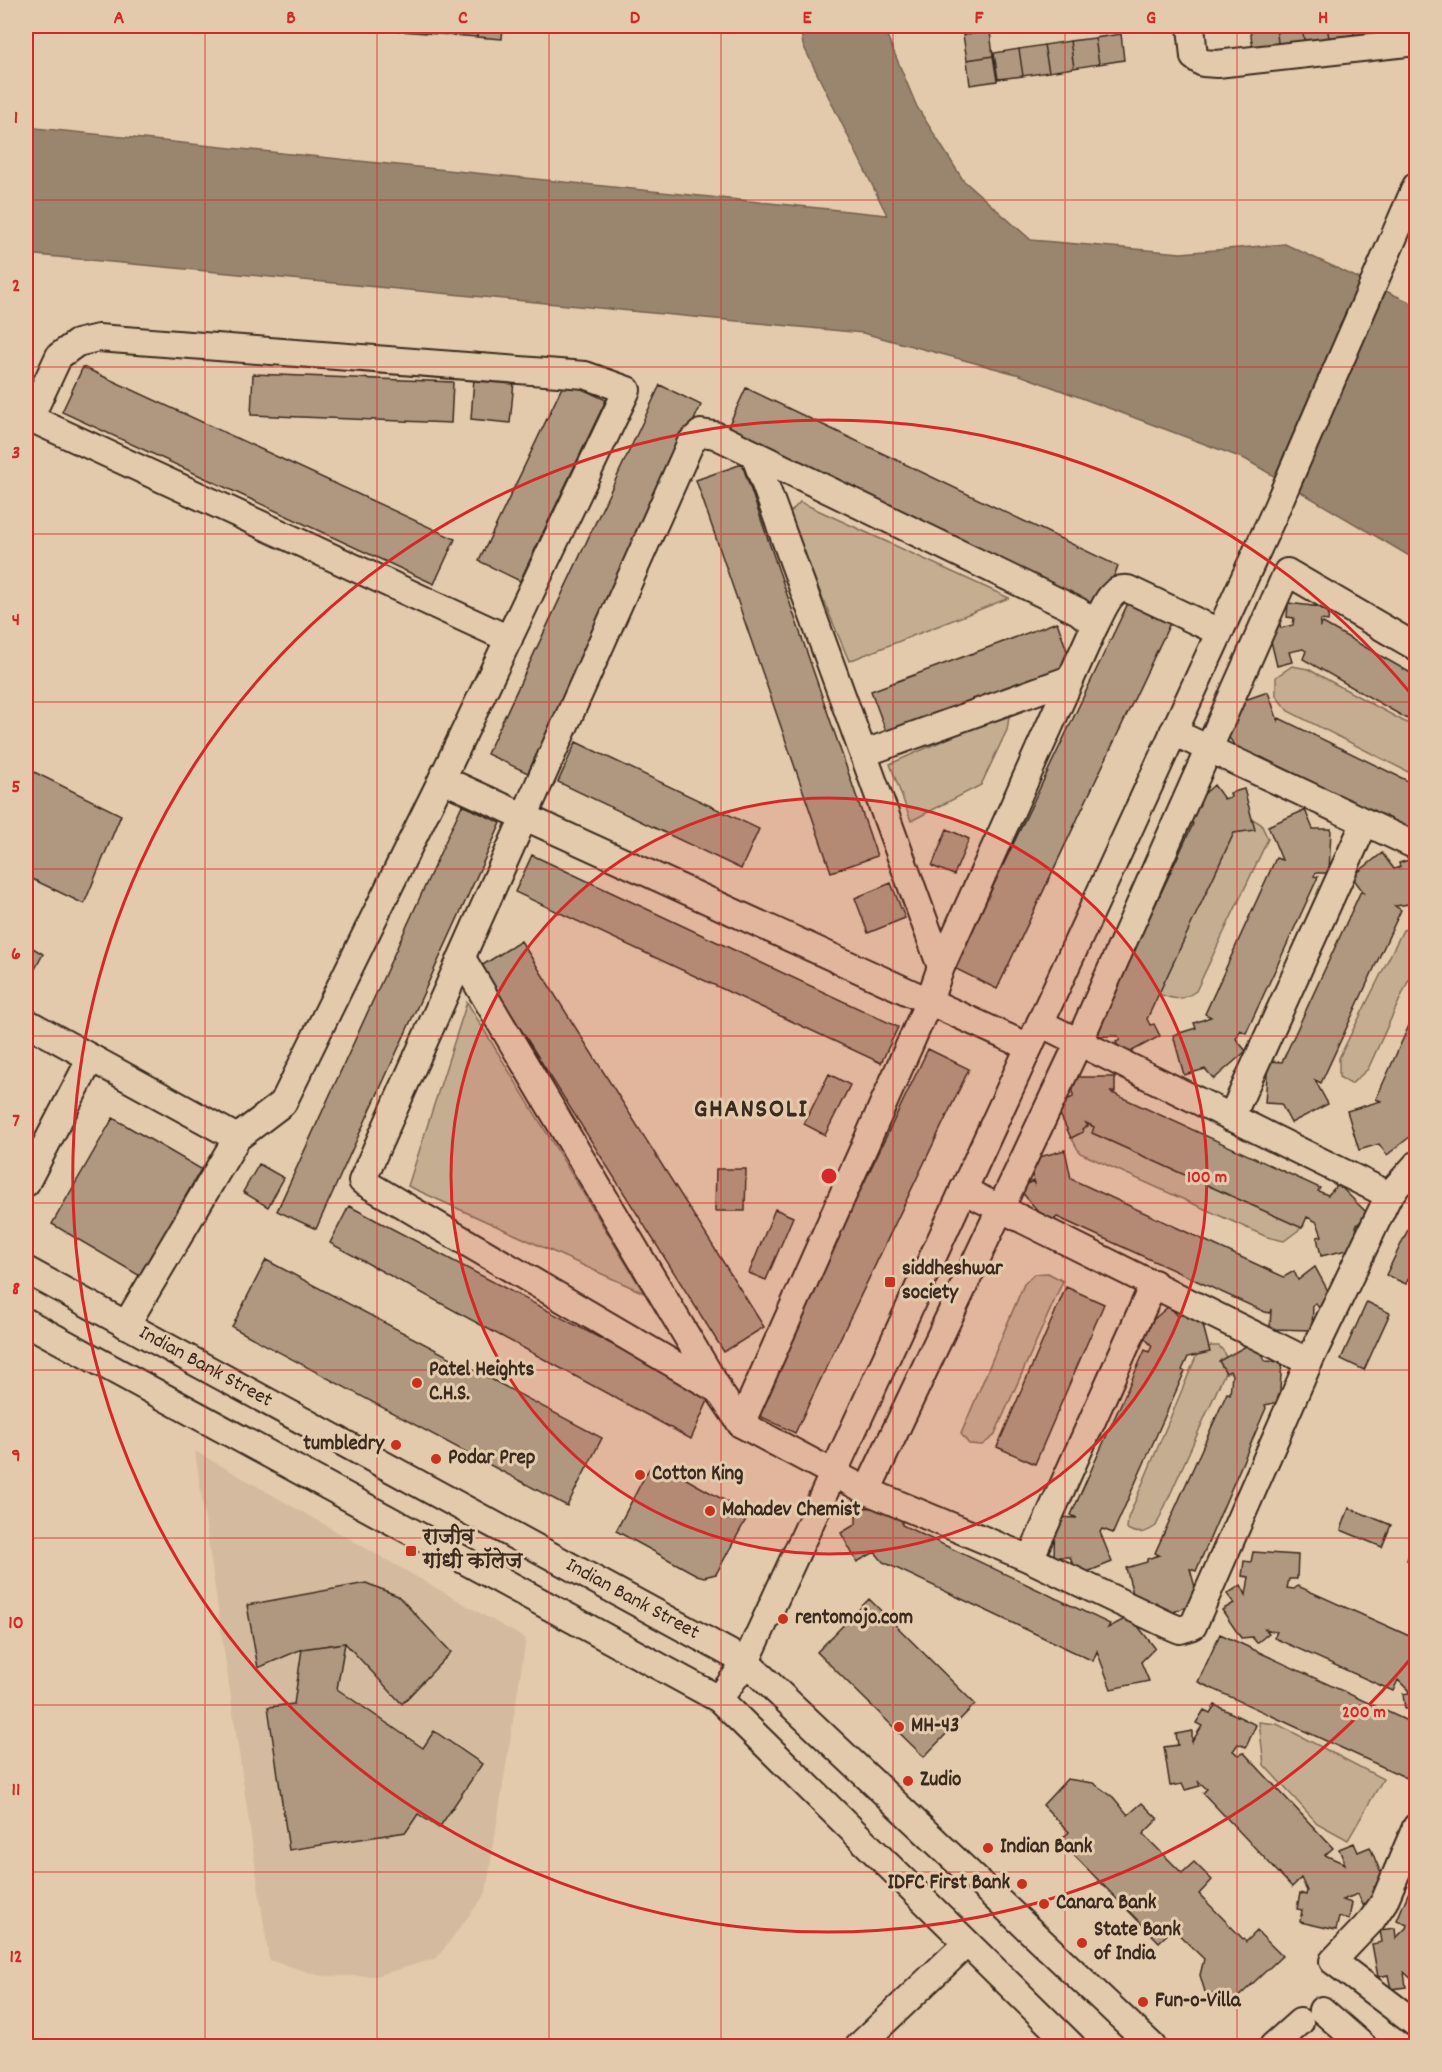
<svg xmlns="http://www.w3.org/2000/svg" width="1442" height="2072" viewBox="0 0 1442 2072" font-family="Dekko,'Playpen Sans Deva',sans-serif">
<rect width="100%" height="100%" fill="#e4caac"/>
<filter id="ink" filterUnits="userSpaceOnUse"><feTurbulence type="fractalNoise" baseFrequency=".0167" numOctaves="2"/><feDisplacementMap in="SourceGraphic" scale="12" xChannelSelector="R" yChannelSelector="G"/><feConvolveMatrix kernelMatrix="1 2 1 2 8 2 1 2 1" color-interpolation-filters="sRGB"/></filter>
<g filter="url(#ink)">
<!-- built -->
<path fill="#d4bb9f" d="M195,1451L526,1639L486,1893L437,1958L376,1976H321L269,1960Z"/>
<!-- green -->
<path fill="#c5ad92" stroke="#806c58" stroke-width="1.5" d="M800,502L1009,598L849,661L788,515Z
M1292,666L1308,669L1416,728V776L1288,711L1276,696V677Z
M1010,711L1007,730L981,785L911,821L890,764Z
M1251,818L1261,824L1268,839L1196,991C1182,1001 1175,1000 1159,994V978L1226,831Z
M1416,927V964L1368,1069L1351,1084L1339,1077V1058L1403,930Z
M467,1002L644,1293L408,1186Z
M1083,1117L1297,1209L1304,1226L1284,1241L1267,1237L1080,1153L1072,1139L1073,1123Z
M1048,1273L1063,1281L994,1436L982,1445L969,1444L961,1434L1024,1284L1034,1274Z
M1211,1346H1219L1225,1353L1226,1370L1156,1526C1146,1533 1139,1535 1127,1529L1128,1518L1198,1352Z
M1259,1722L1277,1724L1383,1779L1348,1840L1317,1823L1264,1765Z"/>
<!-- water -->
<path fill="#9a856e" stroke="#74614e" stroke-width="1.5" d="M800,26H883L917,107L963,180L1031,240L1181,253L1285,244L1416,305V560L1245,459L1020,375L863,333L26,254V127L887,215L803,45Z"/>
<!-- building -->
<path fill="#b09880" stroke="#3b2a1e" stroke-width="1.5" d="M376,26H401V31L376,29Z
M401,26H427L426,33L401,31Z
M427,26H453L452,35L426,33Z
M453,26H478L477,37L452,35Z
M478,26H503L502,39L477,37Z
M962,26H989L990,31L963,35Z
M1276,26H1302L1305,47L1279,51Z
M1276,26L1279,51L1254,55L1250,29Z
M1302,26H1327L1330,44L1305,47Z
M1327,26H1353L1355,40L1330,44Z
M1353,26H1379L1381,36L1355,40Z
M1388,26H1415L1416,29L1389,33Z
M990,31L993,56L967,60L963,35Z
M1121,34L1124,60L1099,64L1095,38Z
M1095,38L1099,64L1074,68L1070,41Z
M1070,41L1074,68L1049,72L1044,45Z
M1044,45L1049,72L1023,76L1019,49Z
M1019,49L1023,76L998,79L994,53Z
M993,56L997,81L970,85L967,60Z
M83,367L455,539L434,584L62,412Z
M253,374L453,382L451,423L251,415Z
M474,378L514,382L510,423L471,419Z
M565,381L606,400L520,581L479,561Z
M660,385L701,405L528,773L487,754Z
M746,388L1118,566L1100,611L727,429Z
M742,464L877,856L831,872L696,480Z
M1130,599L1172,619L997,989L954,968Z
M1288,603L1329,608L1328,621L1321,620L1320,626L1323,623L1416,676V724L1303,659L1306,651L1303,649L1289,652L1292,662L1277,666L1267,624L1279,621L1281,628L1293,625L1294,618L1287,617Z
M1057,622L1072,665L887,734L871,691Z
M1268,692L1278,721L1279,718L1416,785V832L1261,757L1250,766L1224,731L1236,722L1230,705Z
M576,742L759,829L741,869L558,782Z
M26,768L121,815L84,904L26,876Z
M1214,785L1224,799L1231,797L1230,793L1244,789L1255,830L1234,833L1147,1019L1150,1025L1154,1024L1160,1036L1123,1056L1116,1042L1120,1040L1118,1036H1099L1100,996H1113L1193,824L1183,813Z
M462,805L501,823L316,1229L277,1211Z
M1305,810L1313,829H1331L1329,873H1316L1314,876L1318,877L1246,1033L1240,1030L1236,1039L1246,1051L1214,1079L1205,1069L1184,1075L1173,1035L1196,1028L1194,1023L1211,1017L1205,1014L1276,858L1282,860L1268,826Z
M947,829L969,839L954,875L932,866Z
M1382,853L1394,869L1400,867L1399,863L1412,859L1416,876V903L1395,906L1401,910L1321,1083L1315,1080L1328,1104L1291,1123L1281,1104L1265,1103L1268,1061L1282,1062L1361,891L1365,894L1352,877Z
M532,855L898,1027L881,1063L515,892Z
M891,883L905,918L868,933L855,898Z
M521,941L764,1327L724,1352L481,966Z
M26,944L43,954L26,986Z
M1416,1010V1116L1411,1115L1416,1121V1132L1387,1155L1379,1144L1359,1150L1347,1111L1381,1101L1376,1099Z
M928,1049L969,1069L795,1433L754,1413Z
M829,1074L850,1085L825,1135L804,1124Z
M1073,1077H1115V1092H1110L1320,1188L1318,1191L1328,1195L1338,1184L1368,1214L1356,1226L1360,1247L1321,1256L1317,1237L1322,1236L1317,1222L1307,1217L1302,1228L1092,1133L1094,1127L1086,1123L1088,1126L1082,1129L1083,1132L1071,1138L1054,1101L1067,1095L1069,1099L1073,1097Z
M113,1118L201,1169L140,1276L52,1224Z
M1065,1150L1071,1179L1284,1277L1294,1271L1298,1280L1315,1267L1335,1304L1321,1312L1316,1303L1313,1305L1312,1330L1270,1329L1271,1309L1270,1313L1265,1312L1057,1217L1049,1224L1020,1190L1032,1181L1035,1185L1032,1174L1028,1175L1025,1161Z
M259,1164L284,1178L268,1207L243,1192Z
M716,1169H746L745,1211H715Z
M349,1206L710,1396L691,1439L330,1243Z
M775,1209L793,1217L766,1280L749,1273Z
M1416,1213V1263L1406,1284L1386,1275Z
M266,1260L602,1438L567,1506L232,1327Z
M1066,1287L1104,1304L1035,1464L997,1447Z
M1367,1302L1390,1313L1364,1370L1341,1359Z
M1169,1306L1178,1316L1199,1310L1210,1352L1188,1357L1182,1370L1185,1371L1113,1533L1102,1529L1100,1532L1112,1562L1077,1576L1070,1557H1054L1055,1517L1077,1518L1071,1515L1145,1350L1149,1352L1152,1346L1139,1332Z
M1255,1341L1265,1361L1282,1362L1279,1402L1265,1405L1266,1408L1196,1571L1190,1569L1199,1602L1168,1614L1156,1602L1137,1608L1126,1568L1147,1562V1559L1159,1555L1155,1553L1227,1393L1230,1394L1232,1375L1230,1371L1226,1373L1219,1361Z
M661,1465L749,1514L716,1574L704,1577L697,1575L616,1531L646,1474L650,1468Z
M902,1507V1525L1110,1624L1108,1628L1130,1616L1155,1648L1141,1662L1149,1681L1111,1689L1097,1651L1093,1661L883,1562L875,1552L857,1562L841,1533L856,1524V1508Z
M1349,1508L1391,1525L1382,1547L1341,1530Z
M1414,1542L1416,1543V1564L1407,1560Z
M1253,1552L1298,1555L1297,1579H1289L1287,1588L1294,1589L1298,1586L1416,1639L1412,1649L1416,1651V1720L1413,1721L1412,1708L1405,1709L1403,1694L1409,1693L1408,1690L1398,1680L1393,1691L1274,1638L1277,1632L1265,1629L1269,1633L1257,1643L1252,1637L1241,1638L1222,1610L1234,1603L1227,1594L1241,1585L1246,1595L1249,1577L1242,1576L1244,1561L1251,1562Z
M366,1583L398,1596L451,1652L402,1704L345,1643L302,1649L258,1668L247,1605Z
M869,1599L975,1704L924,1757L817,1652Z
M1220,1634L1416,1725V1763L1409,1779L1198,1682Z
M345,1643L337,1689L423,1748L434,1731L482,1764L439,1828L418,1814L406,1832L289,1850L268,1707L294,1704L302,1649Z
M1215,1705L1256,1725L1246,1747L1238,1744L1233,1751L1239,1755L1244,1753L1333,1848L1325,1855L1345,1864L1339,1849L1354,1843L1358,1852L1370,1847L1385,1883L1374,1887L1379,1898L1363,1905L1358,1894L1342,1900L1352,1903L1349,1919L1339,1917L1336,1930L1300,1922L1302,1910L1297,1909L1300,1893L1306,1895L1307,1891L1301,1878L1292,1887L1203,1793L1207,1789L1198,1781L1200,1786L1185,1790L1182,1784L1170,1786L1164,1747L1178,1745L1176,1734L1192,1731V1742L1202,1726L1196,1723L1204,1710L1210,1713Z
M1067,1779L1093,1783L1113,1797L1128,1815L1142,1803L1158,1819L1143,1834L1182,1873L1194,1862L1212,1880L1199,1894L1246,1942L1257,1931L1282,1956L1234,2001L1205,1992L1200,1975L1204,1959L1173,1929L1159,1942L1060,1841L1069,1832L1043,1805Z
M1416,1875V1983L1404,1972L1406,1987L1391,1989L1388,1975L1378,1977L1372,1944L1382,1942L1380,1930L1395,1928L1396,1938L1406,1928L1407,1925L1397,1920Z
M1339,2034L1351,2046H1315L1323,2039L1328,2044Z"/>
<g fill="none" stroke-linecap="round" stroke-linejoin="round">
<defs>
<g id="minor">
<path d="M1191,26L1194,57L1203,63L1217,64L1416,42"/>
<path d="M26,418H30L509,639"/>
<path d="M30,418L59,356L77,343L98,338L585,375L627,390L442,779L283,1103L237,1138L126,1325"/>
<path d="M701,433L715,435L1078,611L1095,625L941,967L929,1001L741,1424L718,1390L362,1181L691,442Z"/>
<path d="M754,454L941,967"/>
<path d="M1095,625C1103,611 1110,586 1128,589L1219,632"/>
<path d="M1173,732L1416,846"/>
<path d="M865,753L1070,679"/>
<path d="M442,779L1029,1047"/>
<path d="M463,960L717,1387"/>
<path d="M26,1022L237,1138"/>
<path d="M1040,1023L1389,1195L1416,1165"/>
<path d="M1231,1118L1365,822"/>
<path d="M26,1183L91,1058"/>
<path d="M963,1190L1309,1362"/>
<path id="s1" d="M26,1270L746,1662L1152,2046"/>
<path d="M26,1322L719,1699L1072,2046"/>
<path d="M741,1424L867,1491L1030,1559L1168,1625L1180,1630L1193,1626L1309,1362L1389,1195"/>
<path d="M867,1491L1079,1042L1287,572L1416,647"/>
<path d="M1030,1559L1154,1283"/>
<path d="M719,1699L746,1662L833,1474L1273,516L1416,186"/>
<path d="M1416,1827L1384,1902L1371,1921L1333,1961L1416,2024"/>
<path d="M1322,2010L1363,2046"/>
<path d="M859,2046L967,1943"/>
<path d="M1273,2046L1300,2022"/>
</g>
</defs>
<!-- minor casing -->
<use href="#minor" stroke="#3b2a1e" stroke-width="30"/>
<!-- minor -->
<use href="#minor" stroke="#e4caac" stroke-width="26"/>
</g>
</g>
<!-- grid -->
<path fill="none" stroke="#d62828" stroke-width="1.5" stroke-opacity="0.55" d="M205,26V2046M377,26V2046M549,26V2046M721,26V2046M893,26V2046M1065,26V2046M1237,26V2046M26,200H1416M26,367H1416M26,534H1416M26,702H1416M26,869H1416M26,1036H1416M26,1203H1416M26,1370H1416M26,1538H1416M26,1705H1416M26,1872H1416"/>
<!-- distance rings -->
<circle cx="829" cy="1176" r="378" fill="#d62828" fill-opacity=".12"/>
<g fill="none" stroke="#d62828" stroke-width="3">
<circle cx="829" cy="1176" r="378"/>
<path d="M1412 1657A756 756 0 1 1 1412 695"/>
</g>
<!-- markers -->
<g fill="#c8321e" stroke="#e4caac" stroke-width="2">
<rect x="884" y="1276" width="12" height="12" rx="3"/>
<circle cx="417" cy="1383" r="6"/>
<circle cx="396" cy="1445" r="6"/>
<circle cx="436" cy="1459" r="6"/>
<circle cx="640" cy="1475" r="6"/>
<circle cx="710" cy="1511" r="6"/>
<rect x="405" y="1545" width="12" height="12" rx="3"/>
<circle cx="783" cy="1619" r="6"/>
<circle cx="899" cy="1727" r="6"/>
<circle cx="908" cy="1781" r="6"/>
<circle cx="988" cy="1848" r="6"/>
<circle cx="1022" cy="1884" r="6"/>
<circle cx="1044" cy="1904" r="6"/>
<circle cx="1082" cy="1943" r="6"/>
<circle cx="1143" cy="2002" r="6"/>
</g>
<g text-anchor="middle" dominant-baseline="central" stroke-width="6" stroke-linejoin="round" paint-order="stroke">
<!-- poi labels -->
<g font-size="21" font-weight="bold" fill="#3b2a1e" stroke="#e4caac" text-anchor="start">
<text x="902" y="1270">siddheshwar<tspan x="902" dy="24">society</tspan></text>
<text x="429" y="1371">Patel Heights<tspan x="429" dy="24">C.H.S.</tspan></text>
<text x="384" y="1445" text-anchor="end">tumbledry</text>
<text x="448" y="1459">Podar Prep</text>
<text x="652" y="1475">Cotton King</text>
<text x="722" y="1511">Mahadev Chemist</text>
<text x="423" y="1539">राजीव<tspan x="423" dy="24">गांधी कॉलेज</tspan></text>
<text x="795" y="1619">rentomojo.com</text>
<text x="911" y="1727">MH-43</text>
<text x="920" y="1781">Zudio</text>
<text x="1000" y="1848">Indian Bank</text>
<text x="1010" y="1884" text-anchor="end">IDFC First Bank</text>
<text x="1056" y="1904">Canara Bank</text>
<text x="1094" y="1931">State Bank<tspan x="1094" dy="24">of India</tspan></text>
<text x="1155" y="2002">Fun-o-Villa</text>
</g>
<!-- street labels -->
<g font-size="21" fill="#3b2a1e" stroke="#e4caac">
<text stroke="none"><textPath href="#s1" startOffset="204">Indian Bank Street</textPath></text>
<text stroke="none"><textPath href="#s1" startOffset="690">Indian Bank Street</textPath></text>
</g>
<!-- district labels -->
<g font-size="27" font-weight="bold" letter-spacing="1.5" fill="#3b2a1e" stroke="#e4caac">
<text x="751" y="1110">GHANSOLI</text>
</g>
</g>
<circle cx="829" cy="1176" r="9" fill="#d62828" stroke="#e4caac" stroke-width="3"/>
<g font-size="18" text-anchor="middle" font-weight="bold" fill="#d62828" stroke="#e4caac" stroke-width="6" stroke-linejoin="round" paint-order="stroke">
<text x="1207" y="1182">100 m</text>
<text x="1364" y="1717">200 m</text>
</g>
<!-- margin -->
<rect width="1442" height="2072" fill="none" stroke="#e4caac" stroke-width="66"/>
<rect x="33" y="33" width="1376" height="2006" fill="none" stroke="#d62828" stroke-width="2"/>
<g font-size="20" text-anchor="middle" font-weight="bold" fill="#d62828">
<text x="119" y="23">A</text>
<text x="291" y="23">B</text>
<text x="463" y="23">C</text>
<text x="635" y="23">D</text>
<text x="807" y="23">E</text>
<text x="979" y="23">F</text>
<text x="1151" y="23">G</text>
<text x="1323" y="23">H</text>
<text x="16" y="123">1</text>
<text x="16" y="291">2</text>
<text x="16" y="458">3</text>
<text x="16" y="625">4</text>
<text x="16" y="792">5</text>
<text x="16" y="959">6</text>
<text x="16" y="1126">7</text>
<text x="16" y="1294">8</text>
<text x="16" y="1461">9</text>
<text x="16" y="1628">10</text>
<text x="16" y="1795">11</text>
<text x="16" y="1962">12</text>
</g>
</svg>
